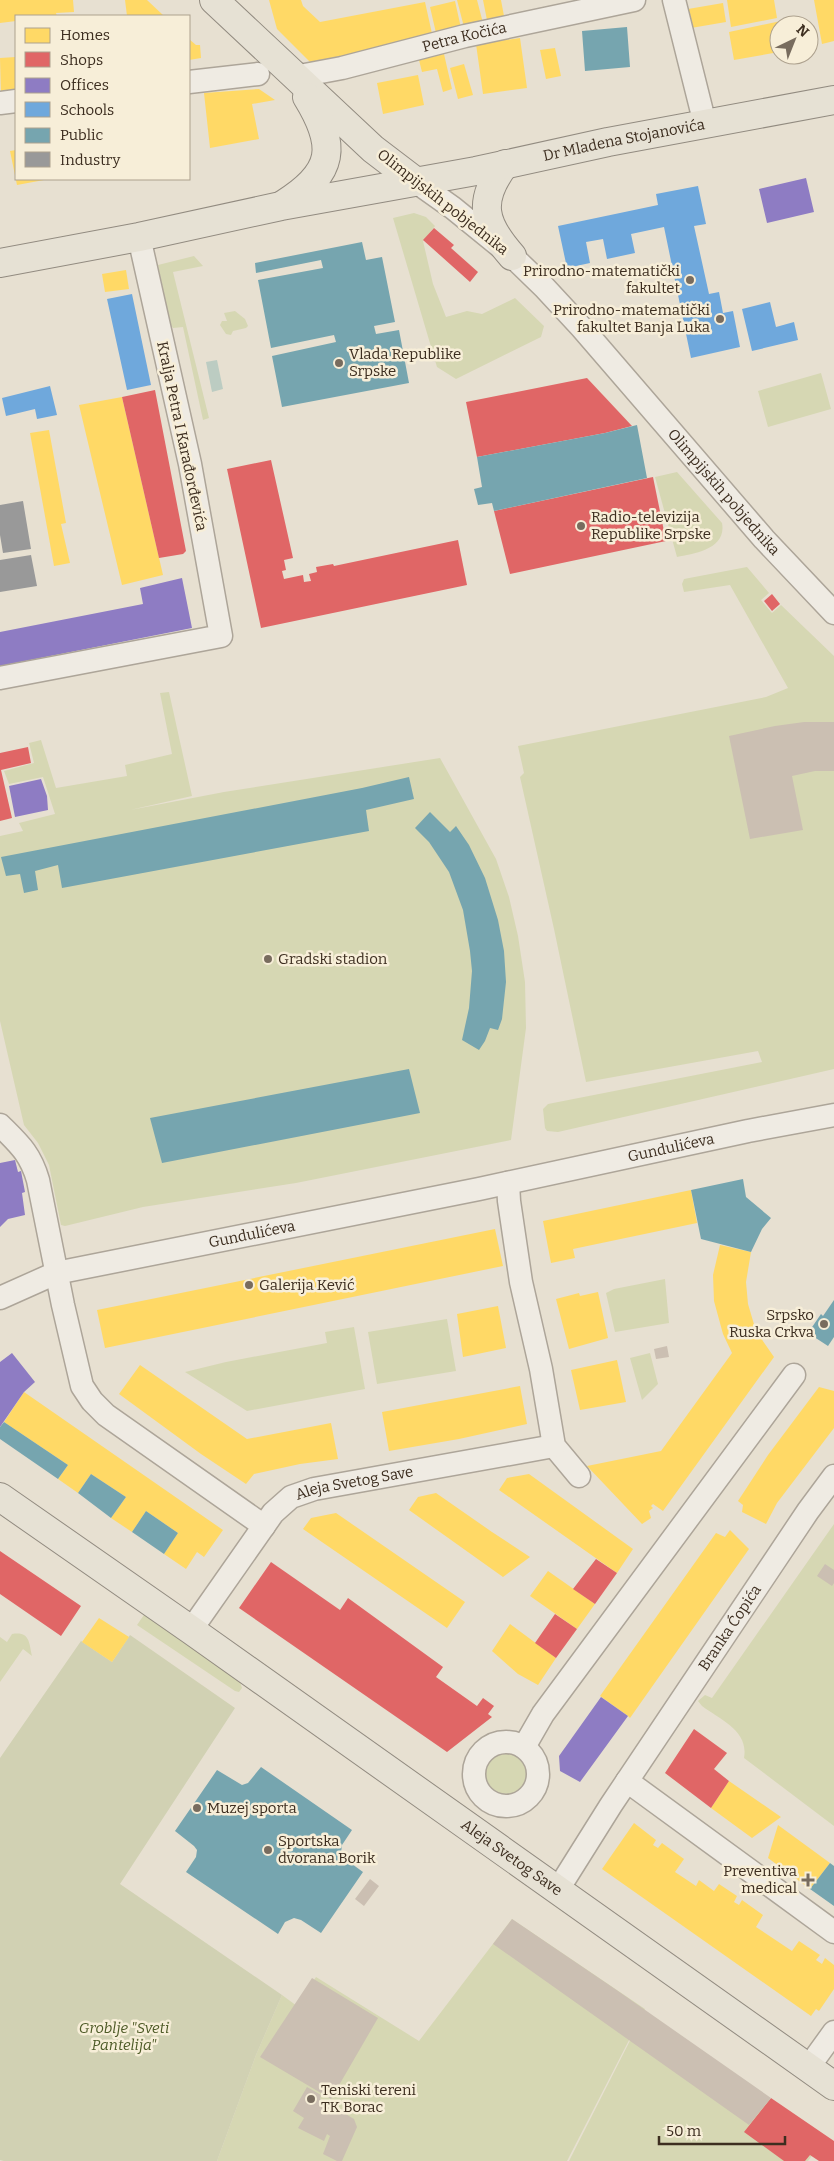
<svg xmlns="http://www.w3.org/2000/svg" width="834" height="2161" viewBox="0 0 834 2161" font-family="Bitter,serif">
<rect width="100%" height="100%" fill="#e7e0d1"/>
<!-- green -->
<path fill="#d6d7b3" d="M414,213L426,217L435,226L423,241L433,284L446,317L467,311L482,314L515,298L544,326L541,337L456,379L437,367L393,218Z
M194,256L203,266L173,272L209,418L203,420L183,327L173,328L170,324L158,265Z
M235,311L245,319L248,326L246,328L233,331L231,335L226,334L220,325L222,321H227L224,313Z
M821,373L831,409L768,427L758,391Z
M677,472L722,523C727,549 694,554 677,557L655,477Z
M747,567L769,593L761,600L772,613L781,605L834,656V1069L558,1132L547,1131L545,1128L543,1109L548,1104L762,1062L758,1051L586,1082L554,929L520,777L524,773L518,746L766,697L788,688L730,585L684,592L682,584L684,579Z
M169,692L192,796L130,810L224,792L440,758L496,859L509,897L518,936L525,982L526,1028L511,1140L296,1183L143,1207L65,1226L61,1225L49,1165L38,1143L24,1125L0,1021V836L23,831L19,823L55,814L43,777L9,784L4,771L34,763L29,743L41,740L56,788L127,776L125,765L172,754L160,693Z
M665,1279L669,1323L615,1332L606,1293L614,1289Z
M447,1319L456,1371L377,1384L368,1332Z
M354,1327L365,1389L247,1411L185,1372L226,1362L327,1343L325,1332Z
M650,1353L658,1384L642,1400L630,1358Z
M834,1524V1826L744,1758C749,1731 721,1720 702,1706L698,1701L705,1695L712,1698Z
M146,1612L239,1679L242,1688L239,1692L235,1691L137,1625Z
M12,1634C30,1631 29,1643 32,1656L23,1649L0,1682V1637L7,1642Z
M479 1774a27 27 0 1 1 54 0a27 27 0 1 1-54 0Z
M512,1919L645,2009L567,2161H217L256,2055L282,1995L297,2006L316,1977L419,2041Z
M645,2011L825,2138L808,2161H569Z"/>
<!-- cemetery -->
<path fill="#d1d1b3" d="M130,1635L235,1708L120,1884L282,1995L256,2055L217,2161H4L0,2160V1758L81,1641L112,1662Z"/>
<!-- water -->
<path fill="#bcccc2" d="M217,360L223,389L212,392L206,362Z"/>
<!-- homes -->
<path fill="#ffd966" d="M0,0H73L74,12L56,13L57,16H16V21L0,23Z
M125,0H147L164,16H127Z
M269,0H301L303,6L320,22L425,2L433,38L310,62L277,29Z
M457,0H477L483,23L464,27Z
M483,0H501L504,16L487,20Z
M727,0H774L777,18L731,27Z
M814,0H834V41L822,44Z
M455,1L461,28L436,33L430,7Z
M723,3L726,22L691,28L688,9Z
M781,21L779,52L734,60L729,32Z
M520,38L527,88L483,94L476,44Z
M189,39L196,45H200L201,58L189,60Z
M555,48L561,76L546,79L540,50Z
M444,54L452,89L443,92L437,69L422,72L419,60Z
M16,57V94L1,95L0,58Z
M464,64L473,95L458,99L450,68Z
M418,75L424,105L383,114L377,83Z
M259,89L275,100L252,104L259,139L210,148L204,93Z
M16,150V179L44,180L17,185L10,151Z
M126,270L129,289L105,292L102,274Z
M122,397L163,575L122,585L79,405Z
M49,430L66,523L61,524L70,563L54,566L30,433Z
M691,1190L697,1223L573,1249L575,1258L551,1263L543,1221Z
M495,1229L503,1266L105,1348L97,1310Z
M720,1245L751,1252L746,1282L748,1304L756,1331L774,1357L663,1511L653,1504L651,1506L653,1508L649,1511L651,1518L642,1524L587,1466L661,1451L732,1353L723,1334L714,1301L713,1275Z
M598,1292L608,1338L569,1349L556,1299L579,1293L580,1296Z
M498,1306L506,1348L463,1357L457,1314Z
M617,1360L626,1402L580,1410L571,1370Z
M140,1365L247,1439L331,1423L338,1459L300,1464L254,1474L246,1484L201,1454L119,1394Z
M520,1386L527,1424L459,1439L389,1451L382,1412Z
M819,1387L834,1391V1428L777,1503L766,1524L742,1512L743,1505L738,1501L768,1455Z
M24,1392L223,1530L204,1557L197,1552L186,1569L164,1554L178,1533L146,1511L132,1532L111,1518L126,1497L91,1474L78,1493L58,1479L68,1465L4,1422Z
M529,1474L633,1549L617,1573L499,1490L507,1478Z
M436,1493L492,1532L530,1557L503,1577L409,1510L418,1497Z
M336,1513L465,1602L447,1628L303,1529L311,1518Z
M730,1530L749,1549L630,1718L628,1716L600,1696L716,1533L725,1537Z
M548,1571L595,1604L577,1629L530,1596Z
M99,1618L129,1637L112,1662L82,1642Z
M510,1624L556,1658L538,1685L518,1674L492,1651Z
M729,1781L781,1817L752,1838L711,1808Z
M634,1823L656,1840L653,1845L658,1848L662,1843L684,1859L675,1872L696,1886L699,1880L714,1891L719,1884L737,1896L734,1902L739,1905L742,1900L763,1915L756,1927L792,1951L799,1941L820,1955L816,1960L822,1964L825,1958L834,1965V1989L819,2011L816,2009L811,2016L602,1869Z
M778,1825L830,1863L810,1889L768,1858Z"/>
<!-- shops -->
<path fill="#e06666" d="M434,228L454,245L451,248L478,272L470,282L423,240Z
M587,378L632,426L605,433L477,457L466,402Z
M155,390L186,551L183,554L159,558L122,397Z
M271,460L293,558L284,560L286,570L282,571L284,579L303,575L304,582L311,581L309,574L317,572L316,567L333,564L334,566L458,540L467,585L261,628L227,469Z
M653,477L666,541L510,574L494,511Z
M772,594L780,604L772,611L764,601Z
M28,747L31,763L1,770L12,818L0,821V753Z
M0,1551L81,1606L61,1636L0,1594Z
M596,1559L617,1573L595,1604L573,1589Z
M271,1562L340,1610L348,1598L443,1667L436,1677L477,1706L483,1698L494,1706L488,1714L492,1717L447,1752L239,1608Z
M555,1614L577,1629L556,1658L535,1643Z
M694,1729L727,1753L714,1769L729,1781L711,1808L665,1773Z
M771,2098L834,2141V2161H819L810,2155L805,2161H784L744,2132Z"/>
<!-- offices -->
<path fill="#8e7cc3" d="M806,178L814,212L767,223L759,189Z
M182,578L192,628L0,666V632L143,604L140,588Z
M41,779L47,796L48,810L15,817L9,786Z
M15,1160L18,1172L21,1171L25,1192L22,1193L25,1215L8,1219L0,1227V1163Z
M12,1353L35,1382L24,1392L0,1427V1362Z
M601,1697L628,1716L580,1782L560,1771L559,1756Z"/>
<!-- schools -->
<path fill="#6fa8dc" d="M698,186L706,224L694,226L709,294L719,292L723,313L733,311L740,347L691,358L664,227L631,234L635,253L607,259L603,239L586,242L590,263L567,268L558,226L658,205L656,194Z
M132,294L151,385L127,390L107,299Z
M770,302L776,327L794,322L798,340L752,351L742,309Z
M50,386L57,415L37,419L35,409L6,416L2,398Z"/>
<!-- public -->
<path fill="#76a5af" d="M627,27L630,67L585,71L582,31Z
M362,242L366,260L382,257L395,322L374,326L376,334L399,330L409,383L282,407L272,356L336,342L334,335L271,348L258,280L323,268L321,260L256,273L255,263Z
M637,425L647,478L494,511L492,503L478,505L474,489L482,487L477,457L605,433Z
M409,777L414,799L366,810L369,831L62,888L58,865L35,871L38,890L24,893L20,874L6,876L1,857L362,788Z
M430,812L450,832L456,826L469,845L485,878L498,920L504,951L506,982L502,1019L498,1030L490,1028L485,1041L479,1050L462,1040L469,1008L472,971L470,951L463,910L449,872L429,842L415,828Z
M409,1069L420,1113L162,1163L150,1118Z
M743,1179L746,1197L771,1218L762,1229L751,1252L701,1239L691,1190Z
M834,1300V1337L828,1346L808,1333L821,1314L823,1316Z
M4,1422L68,1465L58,1479L0,1439V1427Z
M91,1474L126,1497L111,1518L78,1493Z
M146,1511L178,1533L164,1554L132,1532Z
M261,1767L352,1830L342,1845L341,1853L345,1859L363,1872L321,1933L301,1920L294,1918L285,1922L278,1934L186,1872L196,1857L197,1850L194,1846L175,1831L217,1770L242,1785L248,1783Z
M830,1863L834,1866V1906L810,1889Z"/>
<!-- industry -->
<path fill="#999" d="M23,501L31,549L3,553L0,535V505Z
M31,555L37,586L0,592V560Z"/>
<!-- building -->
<path fill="#cbbfb2" d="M804,722H834V771H815L792,776L803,830L750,839L729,736L775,726Z
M667,1346L669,1357L656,1359L654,1349Z
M825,1564L834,1570V1583L832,1586L817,1576Z
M370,1879L379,1886L364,1906L355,1899Z
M512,1919L618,1991L771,2098L749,2125L493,1944Z
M312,1978L378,2018L331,2099L260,2057Z
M307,2087L321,2095L320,2099L354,2119L357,2127L342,2161H337L323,2154L330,2136L327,2134L324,2141L298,2128L304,2118L293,2111Z"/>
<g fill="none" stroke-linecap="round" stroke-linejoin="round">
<defs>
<g id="minor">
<path d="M674,0L705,124"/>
<path id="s1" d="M294,77L342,68L465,36L634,0"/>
<path d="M189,82L258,74"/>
<path d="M0,103L16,101"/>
<path id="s2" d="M415,181L453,208L512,256L544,287L582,328L764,539L834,613"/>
<path d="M0,678L221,636L190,464L139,237"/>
<path d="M0,1125C19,1144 30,1153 38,1180L63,1305L82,1386L92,1401L106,1415L264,1526"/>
<path d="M508,1183L509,1201L521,1282L541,1369L554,1446L579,1476"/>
<path id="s3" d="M0,1298L56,1273L479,1189L748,1131L834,1115"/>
<path id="s4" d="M191,1630L273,1513L291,1497L314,1489L554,1446"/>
<circle cx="506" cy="1774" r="32"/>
<path d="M524,1747L543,1714L794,1375"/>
<path d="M627,1781L834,1932"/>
<path id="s5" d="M557,1891L611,1805L808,1511L834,1476"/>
<path d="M808,2068L834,2032"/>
</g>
<g id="major">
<path d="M214,0L373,149L415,181"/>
<path d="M505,164C477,201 483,223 512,256"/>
<path d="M284,204C335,172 337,146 307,97"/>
<path id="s6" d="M0,263L139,237L281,206L476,171L608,142L834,100"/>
<path id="s7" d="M0,1497L191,1630L834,2086"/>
</g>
</defs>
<!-- minor casing -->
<use href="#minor" stroke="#ada599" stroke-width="25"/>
<!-- major casing -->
<use href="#major" stroke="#928b80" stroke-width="30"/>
<!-- minor -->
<use href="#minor" stroke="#efebe3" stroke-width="22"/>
<!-- major -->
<use href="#major" stroke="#e6e1d4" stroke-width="28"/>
</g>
<!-- markers -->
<g fill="#786c5e" stroke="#f7eed8" stroke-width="2">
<circle cx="690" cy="280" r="5"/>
<circle cx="720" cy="319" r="5"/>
<circle cx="339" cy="363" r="5"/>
<circle cx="581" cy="526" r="5"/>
<circle cx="268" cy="959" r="5"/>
<circle cx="249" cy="1285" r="5"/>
<circle cx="824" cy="1324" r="5"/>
<circle cx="197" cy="1808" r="5"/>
<circle cx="268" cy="1850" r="5"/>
<path d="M805.5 1872.5h5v5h5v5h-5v5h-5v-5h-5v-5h5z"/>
<circle cx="311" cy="2099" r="5"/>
</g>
<g text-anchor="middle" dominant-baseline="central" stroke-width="5" stroke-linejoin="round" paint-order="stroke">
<!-- street labels -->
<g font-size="15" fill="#3d2e20" stroke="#f7eed8">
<text stroke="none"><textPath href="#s1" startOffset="175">Petra Kočića</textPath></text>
<text stroke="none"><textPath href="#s6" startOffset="636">Dr Mladena Stojanovića</textPath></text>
<text transform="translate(443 202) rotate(38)">Olimpijskih pobjednika</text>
<text transform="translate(182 436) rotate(78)">Kralja Petra I Karađorđevića</text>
<text stroke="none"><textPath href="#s2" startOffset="440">Olimpijskih pobjednika</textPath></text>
<text stroke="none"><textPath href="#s3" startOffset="689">Gundulićeva</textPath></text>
<text stroke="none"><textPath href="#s3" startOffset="261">Gundulićeva</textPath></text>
<text stroke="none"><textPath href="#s4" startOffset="232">Aleja Svetog Save</textPath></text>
<text stroke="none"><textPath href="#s5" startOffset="315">Branka Ćopića</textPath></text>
<text stroke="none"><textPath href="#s7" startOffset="626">Aleja Svetog Save</textPath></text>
</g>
<!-- poi labels -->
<g font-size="15" fill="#3d2e20" stroke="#f7eed8" text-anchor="start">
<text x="680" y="271" text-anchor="end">Prirodno-matematički<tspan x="680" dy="17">fakultet</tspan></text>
<text x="710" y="310" text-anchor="end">Prirodno-matematički<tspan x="710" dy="17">fakultet Banja Luka</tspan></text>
<text x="349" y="354">Vlada Republike<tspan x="349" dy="17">Srpske</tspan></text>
<text x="591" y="517">Radio-televizija<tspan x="591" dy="17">Republike Srpske</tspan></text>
<text x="278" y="959">Gradski stadion</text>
<text x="259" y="1285">Galerija Kević</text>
<text x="814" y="1315" text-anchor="end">Srpsko<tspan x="814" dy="17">Ruska Crkva</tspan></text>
<text x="207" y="1808">Muzej sporta</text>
<text x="278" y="1841">Sportska<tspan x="278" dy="17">dvorana Borik</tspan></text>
<text x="797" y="1871" text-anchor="end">Preventiva<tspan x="797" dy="17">medical</tspan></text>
<text x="321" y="2090">Teniski tereni<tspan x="321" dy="17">TK Borac</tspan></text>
</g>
<!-- park labels -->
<g font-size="15" font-style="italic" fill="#4d5a26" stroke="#f7eed8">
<text x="124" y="2028">Groblje "Sveti<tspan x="124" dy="17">Pantelija"</tspan></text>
</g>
</g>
<!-- legend -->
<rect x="15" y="15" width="175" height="165" fill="#f7eed8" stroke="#ada18e"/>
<rect x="25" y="28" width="25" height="15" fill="#ffd966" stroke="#ada18e"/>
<text x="60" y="40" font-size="15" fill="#3d2e20">Homes</text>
<rect x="25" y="52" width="25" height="15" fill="#e06666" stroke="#ada18e"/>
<text x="60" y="65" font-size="15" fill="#3d2e20">Shops</text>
<rect x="25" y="78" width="25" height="15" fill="#8e7cc3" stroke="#ada18e"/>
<text x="60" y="90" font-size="15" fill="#3d2e20">Offices</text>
<rect x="25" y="102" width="25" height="15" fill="#6fa8dc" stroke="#ada18e"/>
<text x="60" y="115" font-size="15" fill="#3d2e20">Schools</text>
<rect x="25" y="128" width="25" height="15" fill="#76a5af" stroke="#ada18e"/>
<text x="60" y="140" font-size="15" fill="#3d2e20">Public</text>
<rect x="25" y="152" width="25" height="15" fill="#999999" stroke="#ada18e"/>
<text x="60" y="165" font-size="15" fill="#3d2e20">Industry</text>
<!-- north arrow -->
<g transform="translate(794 40) rotate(43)"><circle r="24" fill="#f7eed8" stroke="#ada18e"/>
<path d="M0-4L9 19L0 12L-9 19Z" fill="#786c5e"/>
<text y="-8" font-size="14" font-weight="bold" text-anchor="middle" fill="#3d2e20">N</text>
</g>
<!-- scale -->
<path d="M659 2136v8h126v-8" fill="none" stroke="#3d2e20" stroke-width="2.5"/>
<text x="666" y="2136" font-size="15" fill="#3d2e20" stroke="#f7eed8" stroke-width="4" paint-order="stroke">50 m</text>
</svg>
